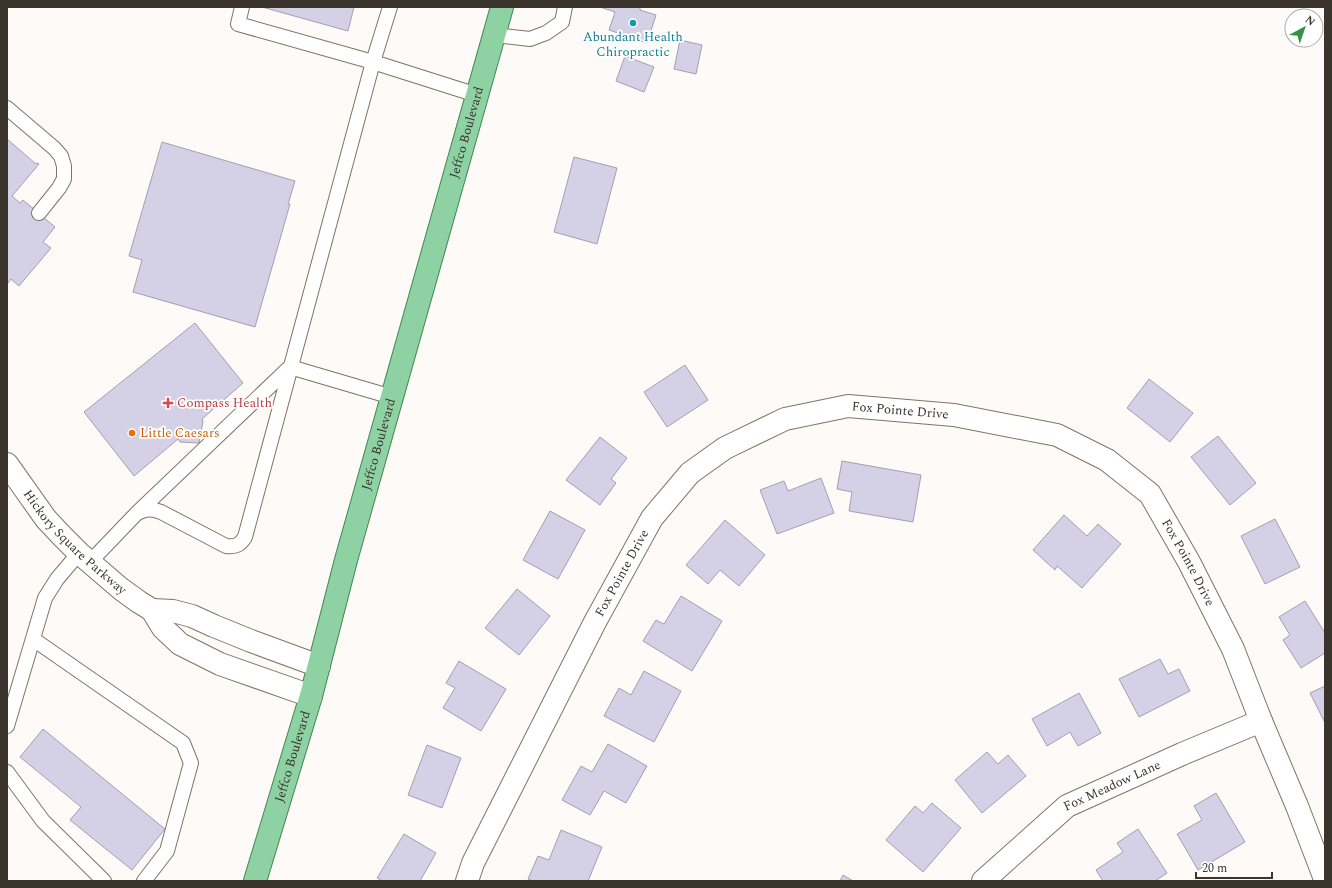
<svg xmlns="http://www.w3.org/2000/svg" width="1332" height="888" viewBox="0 0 1332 888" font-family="Spectral,serif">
<rect width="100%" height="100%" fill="#fdfaf7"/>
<!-- building -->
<path fill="#d4d0e5" stroke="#a39fb3" d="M262,7H354L348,31Z
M600,7H640V10L656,15L647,43L609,30L615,12Z
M680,40L702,45L696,74L674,69Z
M625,56L654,67L644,92L616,81Z
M7,139L36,164L37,163L39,164L12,196L20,203L23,200L55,227L43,242L51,248L19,286L11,279L8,283L7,282Z
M162,142L295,181L288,204H290L255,327L133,292L142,260L129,256Z
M574,157L617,168L597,244L554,232Z
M195,323L243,383L202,419L203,421L199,443L180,442L178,439L134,476L84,412Z
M685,365L708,400L667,427L644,392Z
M1149,379L1193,413L1170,442L1127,408Z
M1218,436L1256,483L1230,505L1191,457Z
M600,437L627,458L611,479L616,483L600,505L566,480Z
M842,461L921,475L913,522L849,511L852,492L837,489Z
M821,478L834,513L777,534L760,490L784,481L788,491Z
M550,511L585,530L558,579L523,560Z
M1064,515L1087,536L1098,524L1121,544L1082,588L1057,566L1055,570L1033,550Z
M1275,519L1300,567L1265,584L1241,536Z
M725,520L765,555L739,586L720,570L708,584L686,565Z
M517,589L550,616L519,655L485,628Z
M681,596L722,621L692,671L643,641L656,620L664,624Z
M1305,601L1325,633V653L1301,668L1283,640L1290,635L1279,617Z
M1160,659L1168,674L1179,669L1190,691L1139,717L1119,679Z
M459,661L506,689L481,731L443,708L455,688L446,683Z
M644,671L681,691L654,742L604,716L619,688L631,695Z
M1325,686V723L1310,693Z
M1079,693L1101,733L1078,746L1070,732L1047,746L1032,719Z
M43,729L165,829L132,870L70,820L81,807L20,757Z
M608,744L647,766L626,803L604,791L590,815L562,800L581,766L592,772Z
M427,745L461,758L442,808L408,795Z
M987,752L998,764L1008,755L1026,776L982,813L955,780Z
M1216,793L1245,842L1198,870L1177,834L1202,820L1194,806Z
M932,803L961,828L923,872L886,840L915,806L923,813Z
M1138,829L1167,873L1155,881H1103L1096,870L1123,852L1117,843Z
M561,830L602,847L588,881H533L528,879L538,856L549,860Z
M404,834L436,853L420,881H383L377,878Z
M843,875L853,881H840Z"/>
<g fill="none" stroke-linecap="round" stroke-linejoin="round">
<defs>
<path id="lane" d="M242,7L238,24L373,62L477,95
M494,35L530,39L546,33L562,22L565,7
M7,108L54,148L61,156L64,166V179L59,188L39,213
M138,512L290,367L392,397
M90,562L136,514C145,509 151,508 161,512L226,546C236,547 240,545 245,537L373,62L390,7
M33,639L183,743L191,763L167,851L144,881
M7,726L45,598L57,579L79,553
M7,772L43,821L104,881"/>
<g id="street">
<path id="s1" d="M7,464L46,519L62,536L79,553L121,589L139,602L152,610L163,628L180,644L220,664L311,696"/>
<path d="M152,610L173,611L192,616L214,626L251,641L319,666"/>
<path id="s2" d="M467,881L473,863L595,622L652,518L690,473L725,448L785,419L848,406L954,415L1057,435L1107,460L1150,494L1189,562L1233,649L1261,721L1297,806L1325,879"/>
<path id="s3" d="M983,881L1067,806L1182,754L1261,721"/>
</g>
<g id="primary">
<path id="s4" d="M255,881L311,696L346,560L502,7"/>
</g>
</defs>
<!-- lane casing -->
<use href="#lane" stroke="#817463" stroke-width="16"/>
<!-- street casing -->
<use href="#street" stroke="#817463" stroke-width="24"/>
<!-- primary casing -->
<use href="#primary" stroke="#408753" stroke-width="24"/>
<!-- lane -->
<use href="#lane" stroke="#fff" stroke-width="14"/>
<!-- street -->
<use href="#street" stroke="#fff" stroke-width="22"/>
<!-- primary -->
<use href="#primary" stroke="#8ed2a4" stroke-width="22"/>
</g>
<!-- markers -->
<circle fill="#0f9aa8" stroke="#fff" stroke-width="1.5" cx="633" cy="23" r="4"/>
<path fill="#e0444e" stroke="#fff" stroke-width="1.5" d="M166 397h4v4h4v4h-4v4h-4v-4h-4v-4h4z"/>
<circle fill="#e8710a" stroke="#fff" stroke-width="1.5" cx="132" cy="433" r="4"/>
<g text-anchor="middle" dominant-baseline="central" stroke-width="3.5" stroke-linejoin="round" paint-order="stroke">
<!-- culture labels -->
<g font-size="13" fill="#0d838f" stroke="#fff">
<text x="633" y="37">Abundant Health<tspan x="633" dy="15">Chiropractic</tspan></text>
</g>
<!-- street labels -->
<g font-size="13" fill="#3a342d" stroke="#fff">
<text stroke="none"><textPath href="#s4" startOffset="778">Jeffco Boulevard</textPath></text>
<text stroke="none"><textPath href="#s2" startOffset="693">Fox Pointe Drive</textPath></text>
<text stroke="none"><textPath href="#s4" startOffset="454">Jeffco Boulevard</textPath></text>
<text stroke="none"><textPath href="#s1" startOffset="104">Hickory Square Parkway</textPath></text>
<text stroke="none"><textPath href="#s2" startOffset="1041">Fox Pointe Drive</textPath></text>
<text stroke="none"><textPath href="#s2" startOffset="345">Fox Pointe Drive</textPath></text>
<text stroke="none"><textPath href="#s4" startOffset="130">Jeffco Boulevard</textPath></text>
<text stroke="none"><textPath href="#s3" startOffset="162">Fox Meadow Lane</textPath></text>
</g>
<!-- health labels -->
<g font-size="13" fill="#be3a42" stroke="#fff" text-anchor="start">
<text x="177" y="403">Compass Health</text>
</g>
<!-- food labels -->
<g font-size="13" fill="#c56008" stroke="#fff" text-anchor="start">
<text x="140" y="433">Little Caesars</text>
</g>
</g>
<!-- border -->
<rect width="1332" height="888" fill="none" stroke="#3a342d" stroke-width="16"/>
<!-- north arrow -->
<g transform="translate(1304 28) rotate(40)"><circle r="19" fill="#ffffff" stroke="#b0aeab"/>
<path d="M0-3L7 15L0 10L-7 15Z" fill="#349244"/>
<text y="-6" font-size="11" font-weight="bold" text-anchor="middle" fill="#3a342d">N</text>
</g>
<!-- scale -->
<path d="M1196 872v6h76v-6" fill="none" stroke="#3a342d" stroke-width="2"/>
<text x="1202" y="872" font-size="12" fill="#3a342d" stroke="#ffffff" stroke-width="3" paint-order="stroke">20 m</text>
</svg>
